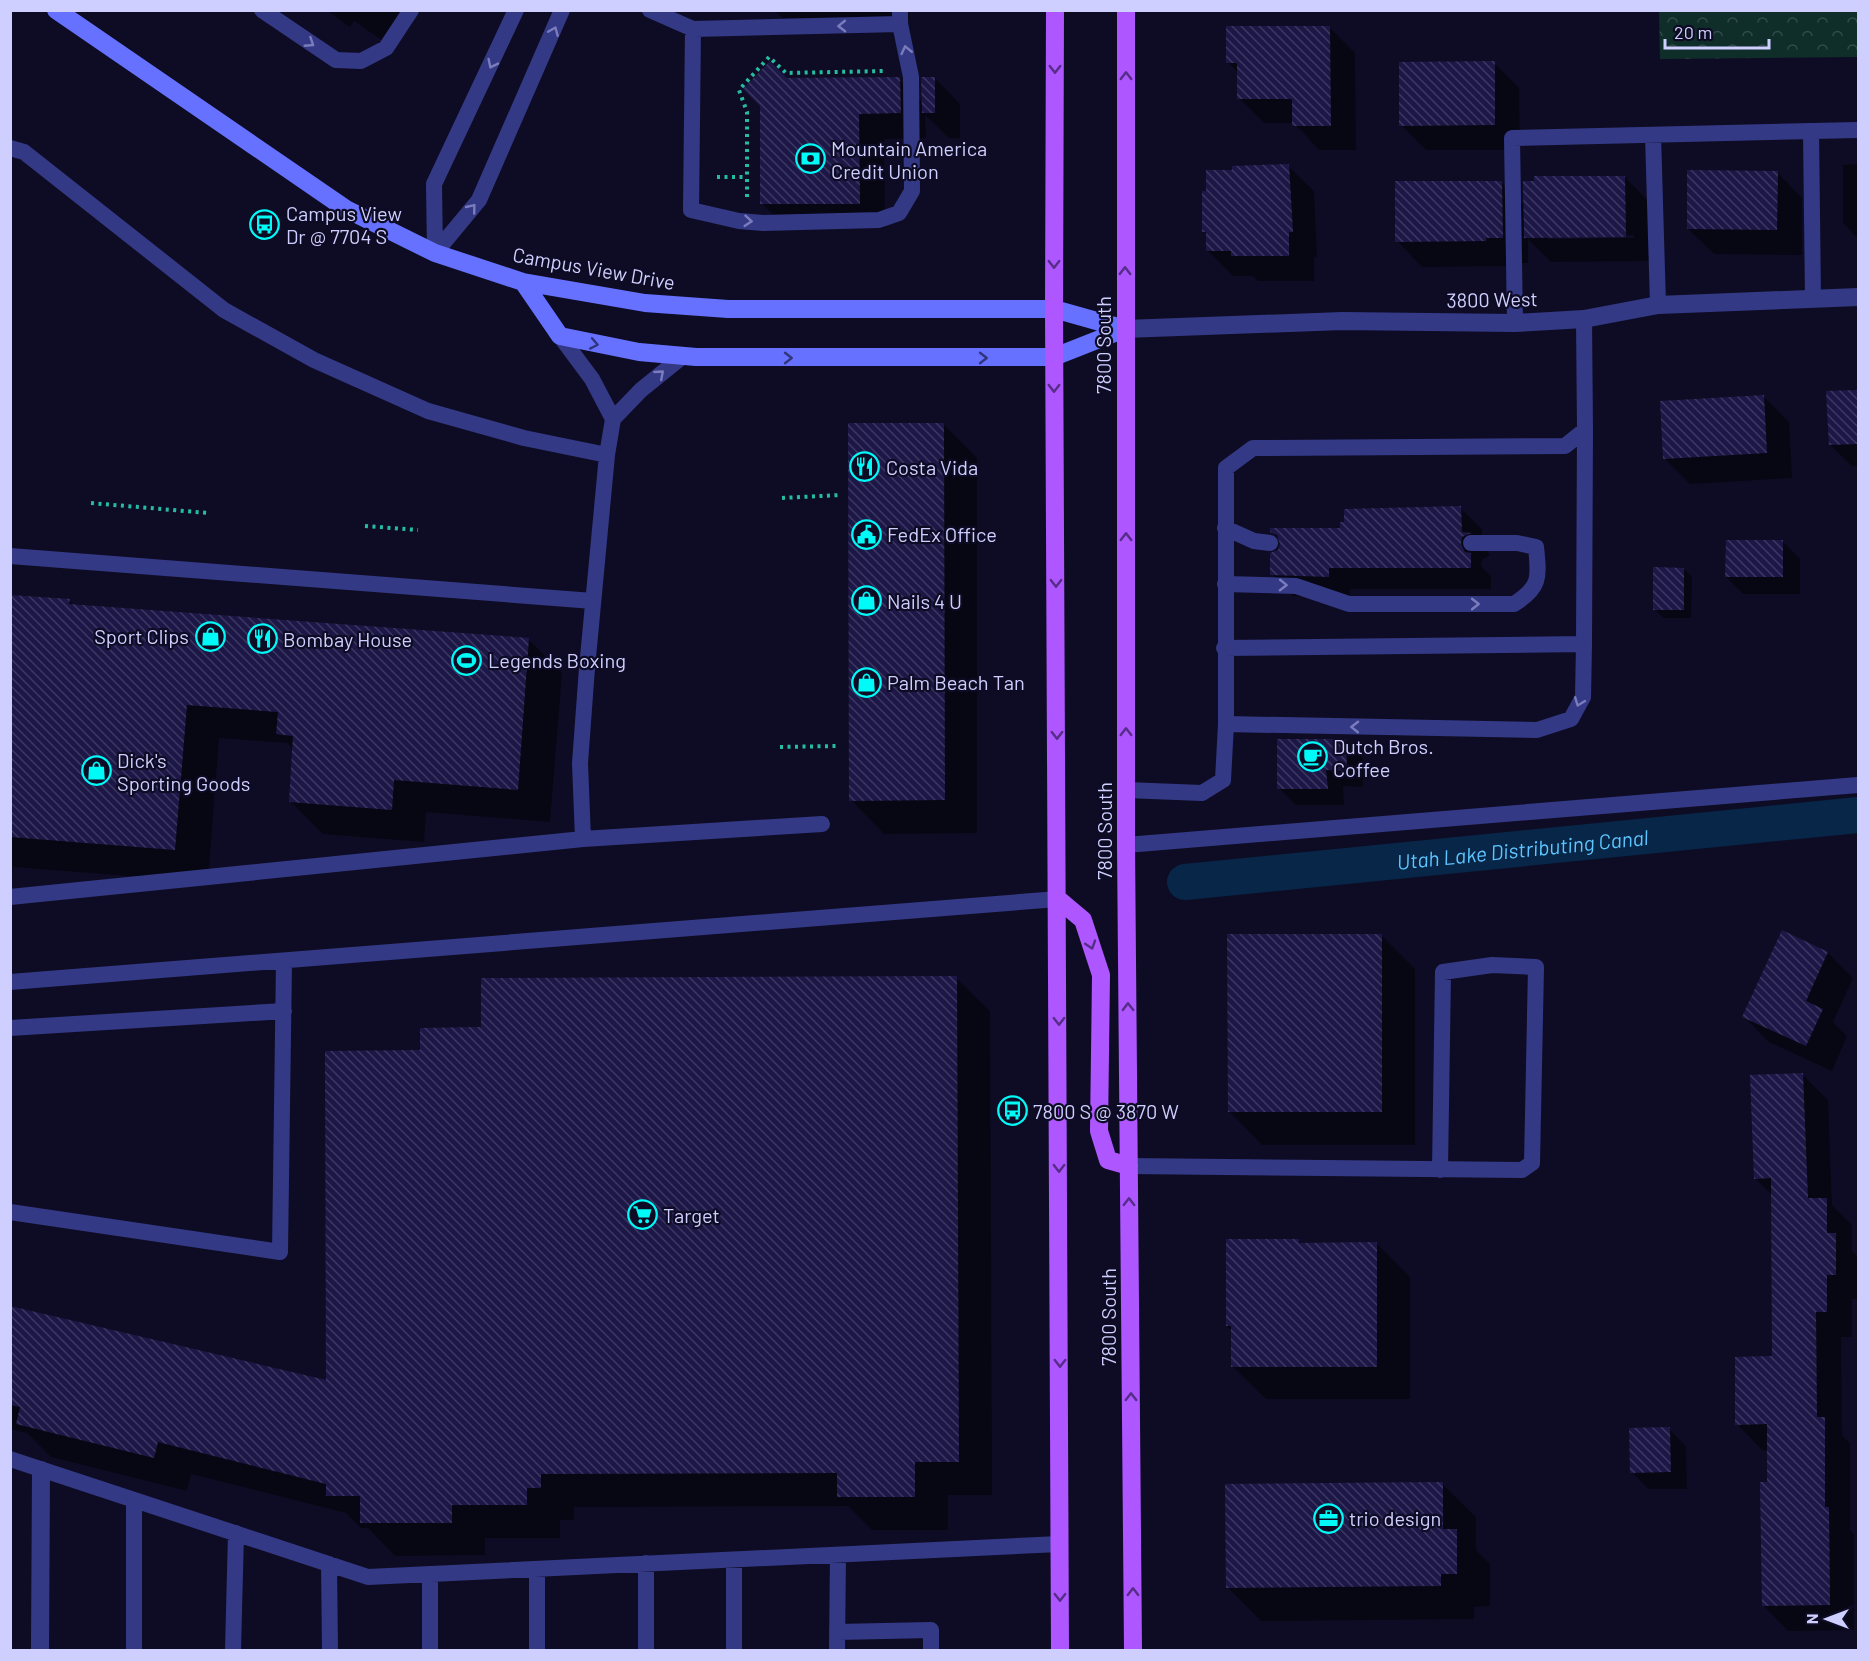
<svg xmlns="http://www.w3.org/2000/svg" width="1869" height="1661" viewBox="0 0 1869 1661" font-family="Barlow,sans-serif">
<defs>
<pattern id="park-crowns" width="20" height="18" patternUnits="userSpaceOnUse" patternTransform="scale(1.5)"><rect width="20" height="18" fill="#0f2e2a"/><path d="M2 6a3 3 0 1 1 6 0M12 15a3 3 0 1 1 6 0" fill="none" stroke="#314b4a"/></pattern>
<pattern id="building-back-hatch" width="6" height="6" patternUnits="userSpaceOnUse" patternTransform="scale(1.5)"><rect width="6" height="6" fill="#1c1746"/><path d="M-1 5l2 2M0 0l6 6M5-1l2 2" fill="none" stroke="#3c3862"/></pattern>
</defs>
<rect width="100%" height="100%" fill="#0e0c24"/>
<!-- park -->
<path fill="url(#park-crowns)" d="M1659,11H1858V57L1660,59Z"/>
<!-- shadow -->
<path fill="#0007" fill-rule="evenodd" d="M326,10H404L383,41L354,21L350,27Z
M774,10H909V20L782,18Z
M1329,27L1355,53L1356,150H1319L1294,123H1264L1239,98V73L1228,63Z
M1494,63L1519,88L1520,150H1426L1401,125Z
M935,78L960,104V138H949L925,115L926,138L884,139L885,228L787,229L762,203L786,79L900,80L923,103Z
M1858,164V239L1843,223V165Z
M1288,166L1314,191L1317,257H1314V281H1258L1253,276H1233L1207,250V235L1204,231Z
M1777,172L1802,198V255L1714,254L1688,229Z
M1625,177L1650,203L1651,261L1551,262L1528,239V263H1511V266L1422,267L1397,241L1502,183L1525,206L1536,183ZM1634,235V238L1548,239V236Z
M1858,391V466H1852L1830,445L1828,393Z
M1763,396L1789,422L1792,478L1690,484L1665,459Z
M943,424L977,458V833L884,834L851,800Z
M1460,508L1482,529V546L1490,555L1483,559L1481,566L1491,576V589H1350V598L1293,596L1272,574L1281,541L1272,532L1341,530Z
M1783,542L1800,559V594H1743L1726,577Z
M1684,569L1692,577L1691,618H1663L1655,609Z
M10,596L69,601L74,605L529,640L562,673L550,822L426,812L424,842L323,834L290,801L293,749L287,743L219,738L208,882L13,867L10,900Z
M1346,741L1363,758V787L1343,786L1344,805H1296L1279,788Z
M1782,932L1828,953L1853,978L1833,1022L1847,1036L1832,1071L1769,1042L1744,1017Z
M1381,935L1415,969V1145H1262L1229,1111Z
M956,978L990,1011L992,1495H948V1530H872L848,1506L574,1507V1520H560V1538H485V1555L395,1556L368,1528H361L346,1513L191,1474L187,1491L51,1457L27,1433L10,1429V1308L327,1382L422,1052L483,1029Z
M1803,1075L1828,1100L1832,1205L1852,1225V1251L1858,1257V1299H1852V1337H1841L1842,1435L1850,1444V1530L1854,1534V1630L1788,1631L1763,1605L1769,1450H1762L1737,1424L1774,1358L1773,1196L1755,1178Z
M1298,1240L1302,1244H1377L1410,1277V1399H1266L1232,1366V1331L1227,1326Z
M1669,1429L1686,1446L1687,1489H1648L1632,1472Z
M1442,1484L1476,1517V1550L1490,1564V1606L1474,1607V1619L1261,1621L1227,1587Z"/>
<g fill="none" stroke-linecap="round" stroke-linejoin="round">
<!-- canal -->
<path stroke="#082647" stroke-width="36" id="s1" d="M1185,882L1858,815"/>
</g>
<!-- building -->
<path fill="url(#building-back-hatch)" d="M1226,26H1330L1331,126H1292V99H1237V63H1226Z
M770,61L787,78L900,77L901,113L859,114L860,204H760V106L743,89Z
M1495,61V125L1399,126V62Z
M921,77H935V113H922Z
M1289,164L1293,232H1289V256H1231V251H1206V232H1202V191H1206V170H1232V166Z
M1687,170L1778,171L1777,230L1687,229Z
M1534,176H1625L1626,237L1524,238L1523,181H1534Z
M1395,181H1502L1503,238H1486V241L1395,242Z
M1858,390V444L1829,445L1826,391Z
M1764,395L1767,453L1663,459L1660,401Z
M848,423H944L945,800L849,801Z
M1461,506L1462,532L1471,533L1462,537L1461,544L1465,552L1471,553V568H1329V577L1270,575V553L1278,550L1280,544L1277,535L1270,532V528H1340V522H1344V509Z
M1726,540H1783V577H1725Z
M1653,567L1684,568V610H1653Z
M10,595L70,599L69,604L529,638L518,790L394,780L392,810L289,802L293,736L276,734L278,712L187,705L175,850L10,837Z
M1277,739H1346L1347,771L1326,770L1328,789H1277Z
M1782,930L1828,952L1806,1001L1823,1009L1806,1046L1742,1017Z
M1227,934H1382V1112H1228Z
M957,976L959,1462H915V1497H837V1473L541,1474V1488H527V1505H452V1523H360V1496H326V1484L158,1442L154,1458L16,1424L20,1407L10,1405V1306L326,1380L325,1051L420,1050V1028L481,1027V978Z
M1803,1073L1808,1198H1827V1233H1836V1275H1827V1312H1816L1817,1417H1825V1507H1829L1830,1605L1762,1606L1760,1482H1767V1424L1735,1425V1357L1772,1356L1771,1178L1754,1179L1750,1075Z
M1226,1239H1299V1243L1377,1242V1367H1231V1326H1226Z
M1670,1427L1671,1472L1630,1473L1629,1428Z
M1443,1482V1529H1457V1574H1441V1586L1226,1588L1225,1484Z"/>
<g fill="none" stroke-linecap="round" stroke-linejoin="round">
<!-- path -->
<path stroke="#26bca3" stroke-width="4" stroke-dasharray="3 4.5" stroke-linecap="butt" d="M717,177H747
M747,197V112L739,90L769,57L786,73L885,71
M782,498L840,495
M91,503L208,513
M365,526L418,530
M780,747L839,746"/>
<!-- lane -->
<path stroke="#343986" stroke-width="16" d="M262,10L336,60L361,61L386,48L411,10
M650,10L693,29L900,24
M693,29L691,210L739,221L763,223L879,220L899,213L912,191L911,77L900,24V10
M1811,131L1813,299
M1653,135L1658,305
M10,148L24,152L224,310L314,360L428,411L524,438L607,455
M435,253L479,200L562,10
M435,253L434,184L516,10
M1515,323L1512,138L1858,130
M560,336L592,379L613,419L641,390L683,356
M1225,528L1254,541L1270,543
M10,556L593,601
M1225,584L1296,586L1349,604H1514C1541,587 1539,577 1536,547L1517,543H1471
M1224,648L1584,644L1585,430
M1226,724L1537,730L1571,719L1583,697L1584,644
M1126,790L1202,793L1223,780L1226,724V468L1253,448L1565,446L1585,430L1584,319
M583,839L580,763L587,668L607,455L613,419
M1126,845L1858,785
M10,897L583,839L822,824
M10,982L1058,899
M10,1028L284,1011
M1129,1166C1260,1167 1391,1169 1522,1170L1532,1163L1536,967L1492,965L1443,972L1440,1170
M10,1212L280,1252L284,961
M10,1459L368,1577L1060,1544
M329,1564L330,1650
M430,1574V1650
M837,1632L931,1630V1650
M134,1650V1501
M233,1650L236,1533
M537,1650V1569
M646,1650V1563
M734,1650V1560
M837,1650L838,1555"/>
<!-- street -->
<path stroke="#343986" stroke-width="18" d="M1125,329L1342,321L1515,323L1584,319L1658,305L1858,297
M40,1650L41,1470"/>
<!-- secondary -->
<path stroke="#6672ff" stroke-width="18" d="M56,10L346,209L435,253L523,282L645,303L728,309H1054L1125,329
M523,282L560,336L639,352L696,357H1054L1125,329"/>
<!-- primary -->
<path stroke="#ae56ff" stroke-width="18" d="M1055,10L1054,309L1060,1650
M1126,10V845L1133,1650
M1058,899L1083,920L1101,975L1099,1131L1108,1160L1129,1166"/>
</g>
<!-- one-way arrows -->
<defs><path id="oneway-chevron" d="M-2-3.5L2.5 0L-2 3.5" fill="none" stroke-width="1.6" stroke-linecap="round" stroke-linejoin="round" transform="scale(1.5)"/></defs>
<g stroke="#7a7cbc">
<use href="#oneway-chevron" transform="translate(842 26) rotate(179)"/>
<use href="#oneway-chevron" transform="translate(554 31) rotate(-67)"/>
<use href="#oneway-chevron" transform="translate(310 43) rotate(33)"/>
<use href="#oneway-chevron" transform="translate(906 50) rotate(-103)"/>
<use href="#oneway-chevron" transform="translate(492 64) rotate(116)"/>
<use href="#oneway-chevron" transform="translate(472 208) rotate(-51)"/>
<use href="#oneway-chevron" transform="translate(748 221) rotate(5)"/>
<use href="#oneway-chevron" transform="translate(660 374) rotate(-41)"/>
<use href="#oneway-chevron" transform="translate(1283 585) rotate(1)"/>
<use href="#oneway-chevron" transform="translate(1475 604)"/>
<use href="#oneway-chevron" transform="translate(1579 702) rotate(111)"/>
<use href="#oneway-chevron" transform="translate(1355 727) rotate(-179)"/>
</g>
<g stroke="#562d87">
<use href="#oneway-chevron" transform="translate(1055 69) rotate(90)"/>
<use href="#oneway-chevron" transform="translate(1126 76) rotate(-90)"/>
<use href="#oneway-chevron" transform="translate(1054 264) rotate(90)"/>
<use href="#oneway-chevron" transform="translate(1125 271) rotate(-90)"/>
<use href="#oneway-chevron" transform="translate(1054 388) rotate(90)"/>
<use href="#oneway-chevron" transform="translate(1126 537) rotate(-90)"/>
<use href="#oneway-chevron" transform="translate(1056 583) rotate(90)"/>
<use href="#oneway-chevron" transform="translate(1126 732) rotate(-90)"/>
<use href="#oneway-chevron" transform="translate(1057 735) rotate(90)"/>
<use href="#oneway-chevron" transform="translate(1091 945) rotate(72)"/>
<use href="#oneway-chevron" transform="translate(1128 1007) rotate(-91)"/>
<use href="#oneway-chevron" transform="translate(1059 1021) rotate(90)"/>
<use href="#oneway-chevron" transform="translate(1059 1168) rotate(90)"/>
<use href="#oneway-chevron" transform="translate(1129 1202) rotate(-90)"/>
<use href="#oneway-chevron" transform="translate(1060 1363) rotate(90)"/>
<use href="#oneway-chevron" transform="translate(1131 1397) rotate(-90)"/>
<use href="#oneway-chevron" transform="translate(1133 1592) rotate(-90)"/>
<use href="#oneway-chevron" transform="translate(1060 1597) rotate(90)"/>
</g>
<g stroke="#31357c">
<use href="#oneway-chevron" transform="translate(594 344) rotate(11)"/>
<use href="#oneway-chevron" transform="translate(788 358)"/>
<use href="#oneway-chevron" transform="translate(983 358)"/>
</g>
<!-- icons -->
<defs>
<symbol id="bank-ring" viewBox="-11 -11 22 22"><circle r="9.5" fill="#0e0c24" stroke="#00faf8" stroke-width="1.5"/><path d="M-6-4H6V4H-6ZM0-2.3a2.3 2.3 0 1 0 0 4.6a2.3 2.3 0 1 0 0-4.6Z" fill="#00faf8"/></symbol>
<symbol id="bus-ring" viewBox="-11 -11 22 22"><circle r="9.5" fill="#0e0c24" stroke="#00faf8" stroke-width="1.5"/><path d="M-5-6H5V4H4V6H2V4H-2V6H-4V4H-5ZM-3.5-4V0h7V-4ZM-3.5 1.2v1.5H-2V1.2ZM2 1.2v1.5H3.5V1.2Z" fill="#00faf8"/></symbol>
<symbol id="restaurant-ring" viewBox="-11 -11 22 22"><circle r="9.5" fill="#0e0c24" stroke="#00faf8" stroke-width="1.5"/><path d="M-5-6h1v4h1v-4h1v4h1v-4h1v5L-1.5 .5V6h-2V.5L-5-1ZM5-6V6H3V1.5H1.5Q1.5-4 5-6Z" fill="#00faf8"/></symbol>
<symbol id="civic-ring" viewBox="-11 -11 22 22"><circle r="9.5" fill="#0e0c24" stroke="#00faf8" stroke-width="1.5"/><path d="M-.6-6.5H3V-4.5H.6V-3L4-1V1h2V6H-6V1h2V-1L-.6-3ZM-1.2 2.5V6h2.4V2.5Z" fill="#00faf8"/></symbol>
<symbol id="shop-ring" viewBox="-11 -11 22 22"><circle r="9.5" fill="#0e0c24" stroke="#00faf8" stroke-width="1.5"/><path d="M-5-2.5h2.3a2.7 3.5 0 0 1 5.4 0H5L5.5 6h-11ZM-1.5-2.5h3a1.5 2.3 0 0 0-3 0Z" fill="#00faf8"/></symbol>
<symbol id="stadium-ring" viewBox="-11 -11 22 22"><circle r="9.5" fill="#0e0c24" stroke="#00faf8" stroke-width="1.5"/><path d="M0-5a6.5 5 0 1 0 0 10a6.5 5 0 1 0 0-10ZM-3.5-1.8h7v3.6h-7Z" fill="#00faf8"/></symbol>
<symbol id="cafe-ring" viewBox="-11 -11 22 22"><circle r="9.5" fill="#0e0c24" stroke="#00faf8" stroke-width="1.5"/><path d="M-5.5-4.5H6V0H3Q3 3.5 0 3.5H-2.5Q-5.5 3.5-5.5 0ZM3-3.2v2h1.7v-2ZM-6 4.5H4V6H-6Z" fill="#00faf8"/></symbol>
<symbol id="supermarket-ring" viewBox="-11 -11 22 22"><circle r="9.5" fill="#0e0c24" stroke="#00faf8" stroke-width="1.5"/><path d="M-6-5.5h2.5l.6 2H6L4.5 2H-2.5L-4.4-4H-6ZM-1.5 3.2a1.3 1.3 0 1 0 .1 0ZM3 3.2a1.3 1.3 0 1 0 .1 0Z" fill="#00faf8"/></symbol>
<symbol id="office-ring" viewBox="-11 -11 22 22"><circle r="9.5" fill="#0e0c24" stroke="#00faf8" stroke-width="1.5"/><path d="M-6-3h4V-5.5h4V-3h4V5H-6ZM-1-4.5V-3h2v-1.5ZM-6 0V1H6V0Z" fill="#00faf8"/></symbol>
</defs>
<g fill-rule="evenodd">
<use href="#bank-ring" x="794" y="142" width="33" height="33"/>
<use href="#bus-ring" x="248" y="208" width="33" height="33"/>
<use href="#restaurant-ring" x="848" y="450" width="33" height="33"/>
<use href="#civic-ring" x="850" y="518" width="33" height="33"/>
<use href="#shop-ring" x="850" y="584" width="33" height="33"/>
<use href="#shop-ring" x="194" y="620" width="33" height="33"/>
<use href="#restaurant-ring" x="246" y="622" width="33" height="33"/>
<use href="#stadium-ring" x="450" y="644" width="33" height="33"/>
<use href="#shop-ring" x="850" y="666" width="33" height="33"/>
<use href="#cafe-ring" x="1296" y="740" width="33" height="33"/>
<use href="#shop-ring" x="80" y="754" width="33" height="33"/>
<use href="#bus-ring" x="996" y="1094" width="33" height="33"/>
<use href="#supermarket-ring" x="626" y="1198" width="33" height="33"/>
<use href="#office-ring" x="1312" y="1502" width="33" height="33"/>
</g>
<g text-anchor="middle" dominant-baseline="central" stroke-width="4.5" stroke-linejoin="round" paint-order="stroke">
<!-- poi labels -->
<g font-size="20" fill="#cfcfff" stroke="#0e0c24" text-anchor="start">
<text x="831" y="148">Mountain America<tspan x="831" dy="23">Credit Union</tspan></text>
<text x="286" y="213">Campus View<tspan x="286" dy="23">Dr @ 7704 S</tspan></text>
<text x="886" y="467">Costa Vida</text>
<text x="887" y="534">FedEx Office</text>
<text x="887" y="601">Nails 4 U</text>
<text x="189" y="636" text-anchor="end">Sport Clips</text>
<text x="283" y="639">Bombay House</text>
<text x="488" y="660">Legends Boxing</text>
<text x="887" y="682">Palm Beach Tan</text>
<text x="1333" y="746">Dutch Bros.<tspan x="1333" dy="23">Coffee</tspan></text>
<text x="117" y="760">Dick's<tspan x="117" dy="23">Sporting Goods</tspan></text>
<text x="1033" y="1111">7800 S @ 3870 W</text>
<text x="663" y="1215">Target</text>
<text x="1349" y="1518">trio design</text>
</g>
<!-- street labels -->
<g font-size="20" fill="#cfcfff" stroke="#0e0c24">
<text transform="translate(594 268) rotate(10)">Campus View Drive</text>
<text transform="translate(1492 299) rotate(-1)">3800 West</text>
<text transform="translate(1103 345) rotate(-90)">7800 South</text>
<text transform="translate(1104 831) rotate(-90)">7800 South</text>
<text transform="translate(1108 1317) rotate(-90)">7800 South</text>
</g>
<!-- water labels -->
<g font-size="21" font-style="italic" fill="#5dc5ff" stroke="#0e0c24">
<text stroke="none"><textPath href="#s1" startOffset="339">Utah Lake Distributing Canal</textPath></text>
</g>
</g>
<!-- border -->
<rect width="1869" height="1661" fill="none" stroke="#cfcfff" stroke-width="24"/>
<!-- north arrow -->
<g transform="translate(1827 1619) rotate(270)" stroke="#0e0c24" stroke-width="4.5" paint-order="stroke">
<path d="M0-4.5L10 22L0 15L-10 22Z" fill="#cfcfff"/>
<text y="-9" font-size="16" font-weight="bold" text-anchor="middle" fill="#cfcfff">N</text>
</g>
<!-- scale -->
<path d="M1665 39v9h104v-9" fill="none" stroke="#cfcfff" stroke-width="3"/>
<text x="1674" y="39" font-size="18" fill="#cfcfff" stroke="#0e0c24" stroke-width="4.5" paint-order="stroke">20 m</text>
</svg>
